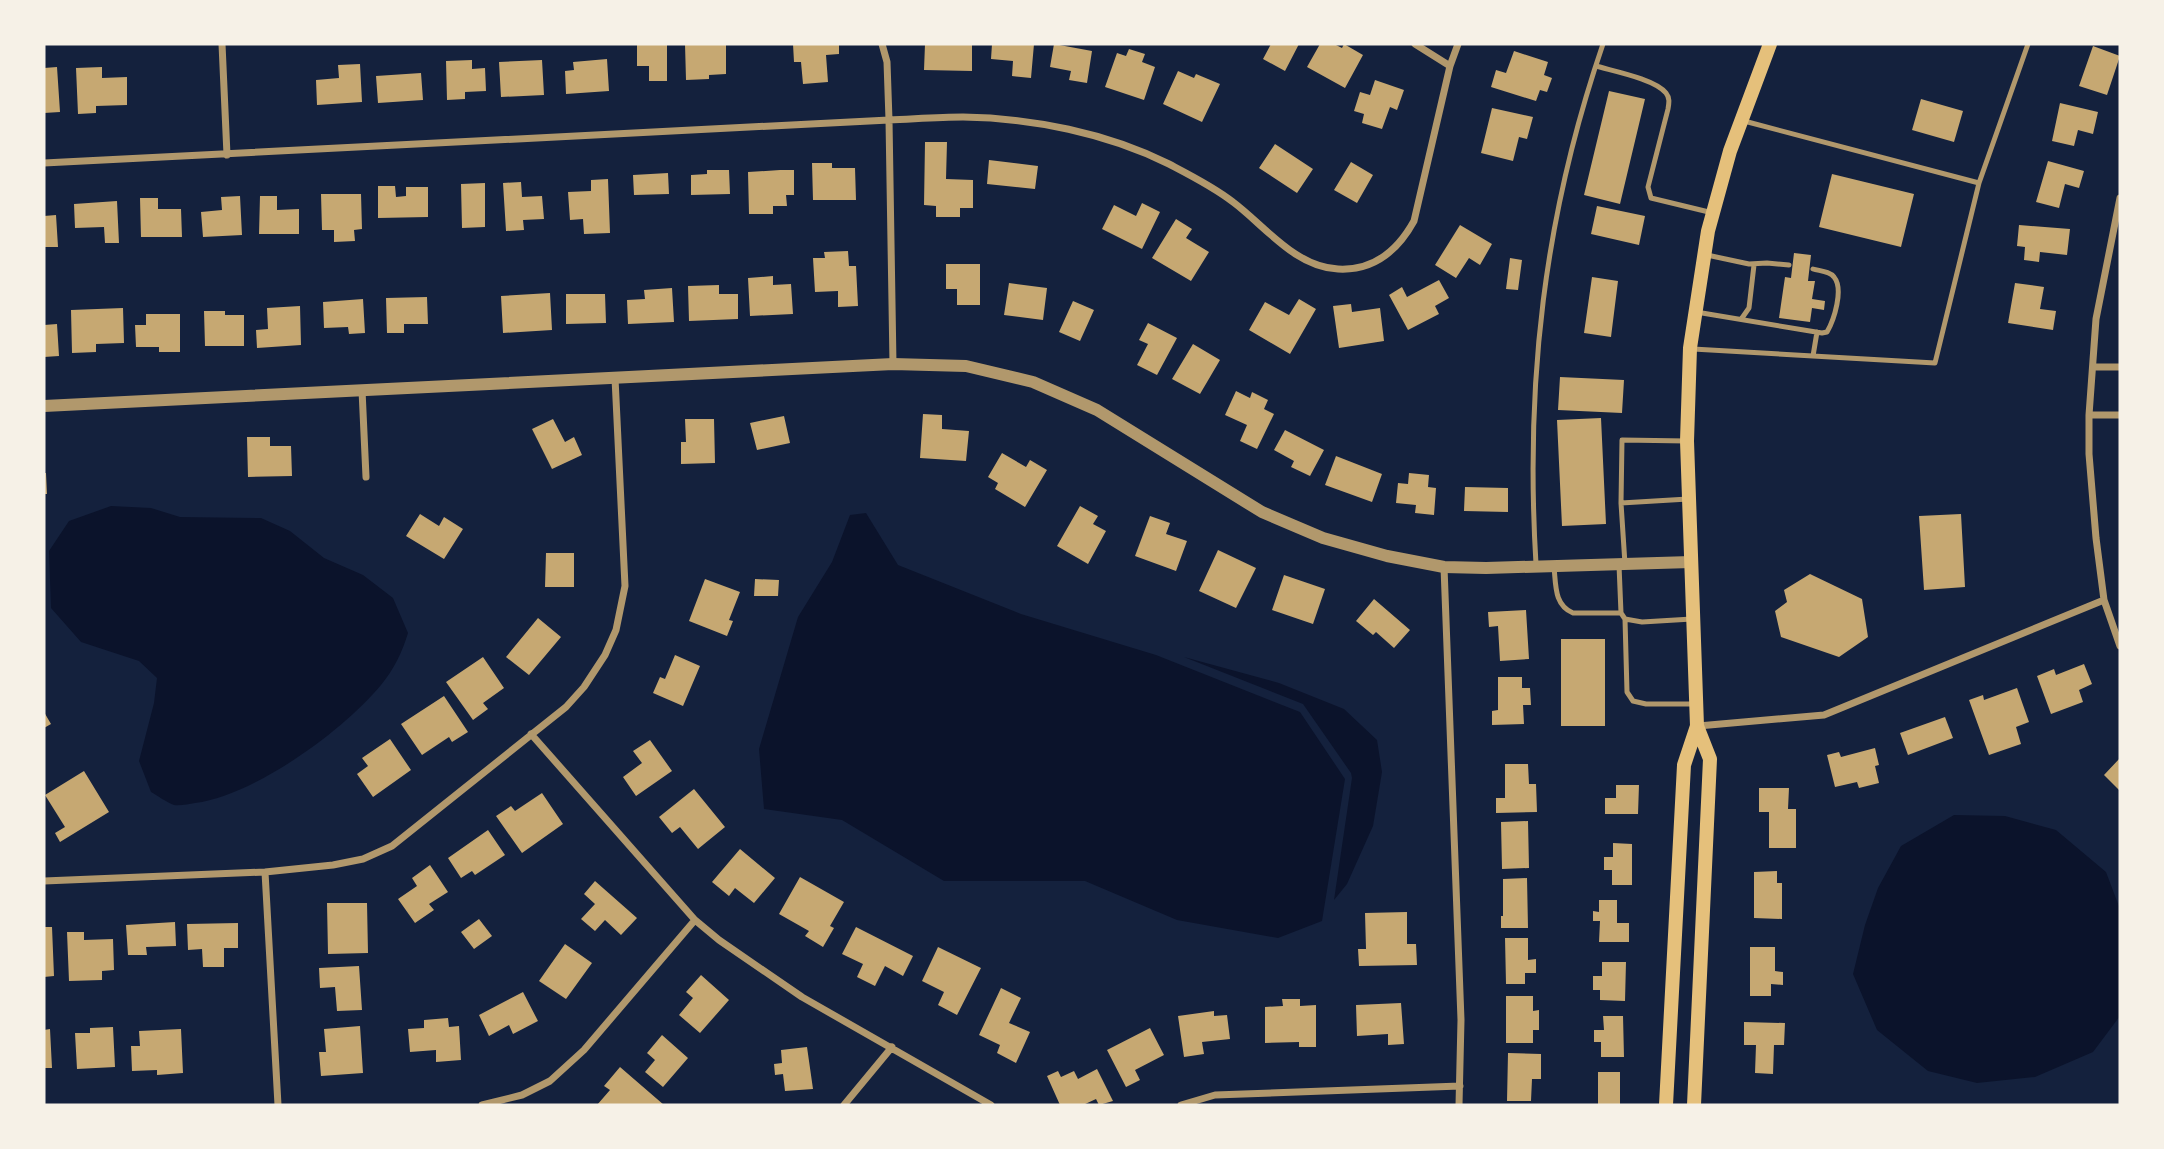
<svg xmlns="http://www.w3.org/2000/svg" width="2164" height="1149" viewBox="0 0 2164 1149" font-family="Rubik,sans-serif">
<rect width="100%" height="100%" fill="#14213d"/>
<!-- water -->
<path fill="#0b132b" d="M111,506L151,508L180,517L261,518L290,531L324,558L363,575L393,598L408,633C402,653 394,669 381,685C343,731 255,795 195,803C189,804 180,806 174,805C166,802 158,796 151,792L139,761L154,703L157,678L139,661L81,642L51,608L49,551L69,521Z
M866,513L898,565L1021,614L1156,655L1300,712L1345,779L1322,921L1278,938L1177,920L1085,881H944L842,820L764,809L759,749L798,617L832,562L850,515Z
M1184,657L1279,683L1344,709L1377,740L1382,772L1373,826L1347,884L1334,900L1352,778L1351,773L1303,704Z
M1954,815L2005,816L2056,830L2106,872L2120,909V1016L2093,1052L2035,1077L1977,1083L1928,1071L1877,1030L1853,974L1865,925L1878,888L1901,846Z"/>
<!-- building -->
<path fill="#c6a872" d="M637,44H667V81H649V66H637Z
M685,44H726V74L709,75V79L686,80Z
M793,44H839V54L826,55L828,82L803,84L801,62H794Z
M925,44H972V71L924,70Z
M992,44H1034L1031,78L1012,76L1013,61L991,59Z
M1054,44L1092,51L1087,83L1069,80L1071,71L1050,67Z
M1271,44H1299L1285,71L1263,59Z
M1320,44H1334L1342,48L1344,44L1363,55L1345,88L1307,67Z
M2093,46L2120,56L2107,95L2079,86Z
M1129,49L1145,54L1142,62L1155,67L1144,100L1105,87L1117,53L1126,56Z
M1514,51L1548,62L1544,75L1552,78L1547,92L1540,90L1536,101L1491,87L1496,70L1506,73Z
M607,59L609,91L566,94L565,71L574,70L573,62Z
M472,60V69L485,68L486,91L465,92V99L447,100L446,61Z
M542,60L544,95L501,97L499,62Z
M360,64L362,102L317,105L316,80L339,78L338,65Z
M57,67L60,112L44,113V68Z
M102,67V78L127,77V105L96,106V113L78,114L76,68Z
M1178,71L1194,78L1196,74L1220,84L1202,122L1163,104Z
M421,73L423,100L378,103L376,76Z
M1375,80L1404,90L1397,110L1390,107L1382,129L1362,123L1364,114L1354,111L1360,92L1370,95Z
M1609,91L1645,99L1620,204L1584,195Z
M1921,99L1963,111L1954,142L1912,130Z
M2060,103L2098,112L2093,134L2078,130L2074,146L2052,141Z
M1492,108L1533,117L1527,139L1519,137L1513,161L1481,153Z
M925,142H947L946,179L973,180V208H960V217H936V206L924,205Z
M1275,144L1313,169L1297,193L1259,168Z
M989,160L1038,166L1035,189L987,184Z
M2048,161L2084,171L2079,188L2065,184L2059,208L2036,202Z
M1351,162L1373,175L1357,203L1334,190Z
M812,163H832V168H855L856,200H813Z
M707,170H729L730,194L691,195V175L707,174Z
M780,170H794V195H786L787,206H773V214H749L748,172Z
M668,173L669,194L634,195L633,175Z
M1832,174L1914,194L1901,247L1819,227Z
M608,179L610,233L584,234L583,219L570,220L568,192L591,191V180Z
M521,182L522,197L542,196L544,219L523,220L524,230L506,231L503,183Z
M485,183V227L462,228L461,184Z
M378,186H395L396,197L406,196V187H428V217L378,218Z
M321,194H361L362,229L354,230L355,241L334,242V230H322Z
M240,196L242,235L203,237L201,212L222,210L221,197Z
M260,196H277V210L299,209V234H259Z
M140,198H158V209H181L182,237H141Z
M117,201L119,243H105L104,227L75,228L74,204Z
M1142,203L1160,212L1142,249L1102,229L1114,205L1136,216Z
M1597,206L1645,216L1639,245L1591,234Z
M56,215L58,247H44V216Z
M1176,219L1192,229L1186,238L1209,252L1191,281L1152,258Z
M1460,225L1492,244L1480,265L1469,258L1456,278L1435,265Z
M2019,225L2070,229L2067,255L2040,252L2039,262L2024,260L2025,247L2017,246Z
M848,251L849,266H856L858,306L838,307V291L815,292L813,258H825L824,252Z
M1794,253L1811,255L1808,281H1815L1812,299L1825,301L1824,310L1812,308L1810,322L1779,318L1785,277L1791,278Z
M1510,258L1522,260L1518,290L1506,289Z
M946,264H980V305H957V289H946Z
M773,276V285L791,284L793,314L750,316L748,278Z
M1592,277L1618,281L1611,337L1584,333Z
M1439,280L1449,298L1435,306L1439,314L1408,330L1389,295L1402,287L1407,297Z
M1009,283L1047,288L1043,320L1004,315Z
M2015,283L2044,287L2040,309L2056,311L2053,330L2008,323Z
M719,285V294H738V319L689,321L688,286Z
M672,288L674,322L628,324L627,300L645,299L644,290Z
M550,293L552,330L503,333L501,296Z
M566,294H605L606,323L566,324Z
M427,297L428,324H404V333H387L386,298Z
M363,299L365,333L349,334L348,327L324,328L323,302Z
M1299,299L1316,309L1290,354L1249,330L1265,302L1289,315Z
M1073,301L1094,310L1080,341L1059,332Z
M1351,304L1352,312L1380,308L1384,341L1339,348L1333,306Z
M300,306L301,345L257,348L256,330L268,329L267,308Z
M123,308L124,343L96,344V352L72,353L71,310Z
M204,311H225V315H244V346H205Z
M146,314H180V352H159V347H136L135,325H146Z
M1148,323L1177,338L1157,375L1137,365L1148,344L1139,340Z
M57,324L59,356L44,357V325Z
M1193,344L1220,360L1200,394L1172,379Z
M1560,377L1624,380L1622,413L1558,410Z
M1236,391L1250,398L1252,392L1268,400L1264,409L1274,414L1257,449L1240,441L1247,425L1225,415Z
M923,414L942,415V429L969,431L966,461L920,458Z
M784,416L790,443L757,450L750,423Z
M1601,418L1606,524L1562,526L1557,420Z
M553,419L565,442L574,437L582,455L552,469L532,429Z
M685,419H714L715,463L681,464V442H686Z
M1285,430L1324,450L1310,476L1291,467L1294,461L1274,450Z
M247,437H270V446H291L292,476L248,477Z
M1002,453L1026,467L1030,460L1047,470L1025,507L995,489L998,483L988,477Z
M1336,456L1382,474L1372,502L1325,485Z
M44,473H46L47,494H44Z
M1409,473L1429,475L1428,487L1436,488L1434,515L1415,513L1416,505L1396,503L1398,483L1408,484Z
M1465,487L1508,488V512L1464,511Z
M1080,506L1098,516L1093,524L1106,531L1088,564L1057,546Z
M420,514L439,526L444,517L463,529L444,559L406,536Z
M1961,514L1965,587L1924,590L1919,516Z
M1150,516L1170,523L1166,534L1187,541L1176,571L1135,556Z
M1218,550L1256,568L1236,608L1199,591Z
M546,553H574V587H545Z
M1810,574L1862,599L1868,637L1839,657L1781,637L1775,611L1787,602L1784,590Z
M1284,575L1325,589L1313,624L1272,610Z
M705,579L740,592L729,620L733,621L727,636L689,621Z
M755,579L779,580L778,596H754Z
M1374,599L1410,630L1394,648L1376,632L1373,635L1356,621Z
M1526,610L1529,659L1500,661L1498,626L1489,627L1488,612Z
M538,618L561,637L529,675L506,657Z
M1561,639H1605V726H1561Z
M675,655L700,666L683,706L653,693L660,677L665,679Z
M483,657L504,688L483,703L488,709L473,720L446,682Z
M2084,664L2092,684L2079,690L2083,702L2051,714L2037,676L2054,669L2056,675Z
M1498,677H1522V688H1530L1531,705H1523L1524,724L1492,725V711L1498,710Z
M2017,688L2029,722L2016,727L2021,744L1989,755L1969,700L1983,695L1984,700Z
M444,696L468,732L452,742L449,737L422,755L401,724Z
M44,712L51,724L44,728Z
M1945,717L1953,738L1908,755L1900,733Z
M390,739L411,770L373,797L357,774L368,766L362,758Z
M650,740L672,771L636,796L623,777L642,763L633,751Z
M1875,748L1879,765L1875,766L1879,783L1859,788L1857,782L1835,787L1827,755L1839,752L1841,757Z
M2120,758V791L2104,775Z
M1505,764H1528L1529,784H1536L1537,812L1496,813V798H1505Z
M84,771L109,812L60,842L55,833L65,827L45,795Z
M1616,785H1639L1638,814H1605V798H1616Z
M1759,788H1789L1788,809H1796V848H1769V812H1759Z
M694,789L725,827L698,849L680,827L672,833L659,817Z
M542,793L563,824L522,853L496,816L511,806L515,811Z
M1528,821L1529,868L1502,869L1501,822Z
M488,830L505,855L475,875L472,871L461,878L448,858Z
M1613,843L1632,844V885H1612V870H1604V857H1613Z
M740,849L775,878L754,903L735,888L729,896L712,882Z
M430,865L448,892L429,904L434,910L415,923L398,899L417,886L412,878Z
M1777,871V883H1782V919L1754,918V872Z
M800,877L844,902L830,926L834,928L823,947L805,936L809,931L779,914Z
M1527,878L1528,928H1501V916H1503V879Z
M595,881L637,918L621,935L605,920L595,931L581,919L595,904L584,894Z
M1599,900H1617V923H1629V942H1599L1600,921H1593V911L1599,912Z
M327,903H367L368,953L328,954Z
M1407,912V944H1416L1417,965L1359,966L1358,949H1366L1365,913Z
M479,919L492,936L474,949L461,932Z
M175,922L176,946L146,947L147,955H128L126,925Z
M238,923V948H224V967H203L202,949L188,950L187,924Z
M44,927H52L54,976L44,977Z
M856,927L913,956L903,976L885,966L875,986L857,977L863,964L842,954Z
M67,932H84V940L113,939L114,970L102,971V980L69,981Z
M1505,938H1528V960L1536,959V973H1525V984H1506Z
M565,944L592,963L566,999L539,981Z
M938,947L981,968L957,1015L938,1005L944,992L922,981Z
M1750,947H1775V971L1783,972V985L1771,984V996H1750Z
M1602,962H1626L1625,1001L1600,1000V990H1593V976H1602Z
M359,966L362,1010L337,1011L335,987L320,988L319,968Z
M701,975L729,1000L700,1033L679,1015L693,998L686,992Z
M1001,988L1021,998L1009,1023L1030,1032L1016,1063L997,1053L1000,1045L979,1035Z
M523,992L538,1021L513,1034L509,1025L489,1036L479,1015Z
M1506,996H1533V1011L1539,1010V1030H1533V1043H1506Z
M1282,999H1300V1006L1316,1005V1047H1299V1042L1265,1043V1007L1283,1006Z
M1401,1003L1404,1044L1388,1045V1034L1357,1036L1356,1005Z
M1214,1011V1016L1227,1015L1230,1039L1202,1042L1204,1054L1184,1057L1178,1016Z
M1603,1016H1623L1624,1057H1601V1042H1594V1030H1604Z
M448,1018L449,1027L459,1026L461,1060L436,1062V1050L410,1052L408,1029L424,1028V1020Z
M1744,1022L1785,1023L1784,1045H1774L1773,1074L1755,1073L1756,1045H1744Z
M360,1026L363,1073L321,1076L319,1052H326L324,1029Z
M113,1027L115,1067L77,1069L75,1033H90V1028Z
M1150,1028L1164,1055L1135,1070L1140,1080L1126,1087L1107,1050Z
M50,1029L52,1068H44V1030Z
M181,1029L183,1073L157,1075V1070L132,1071L131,1046H140L139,1031Z
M662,1035L688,1058L663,1087L645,1072L655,1060L647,1053Z
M807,1047L813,1089L785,1091L783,1074L775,1075L774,1064L782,1063L781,1050Z
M1508,1053L1541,1054V1079H1532L1531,1101H1507Z
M620,1067L664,1105H597L610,1090L604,1086Z
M1097,1069L1113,1101L1099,1105L1096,1099L1083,1105H1060L1047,1076L1058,1071L1061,1077L1074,1071L1078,1079Z
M1598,1072H1620V1105H1598Z"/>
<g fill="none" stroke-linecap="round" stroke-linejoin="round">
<!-- service -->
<path stroke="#b1986c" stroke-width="5" d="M1596,66C1613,71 1655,79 1666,93C1670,98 1669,103 1668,109L1648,187L1651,198L1713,213
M1744,121L1979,183
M1707,255L1749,264L1767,263L1789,265
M1696,312L1822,333L1827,332C1834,320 1844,289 1834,277C1830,271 1819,271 1813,269
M1742,318L1749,308L1754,265
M1693,349L1935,363L1979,183L2028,44
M1813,356L1817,332
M1621,503L1688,499
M1536,564C1525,383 1544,216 1603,44
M1625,564L1621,503L1622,440L1687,441
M1619,565L1621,613L1625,619L1642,622L1692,619
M1554,567C1556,585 1554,605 1573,613H1621
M1625,619L1627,692L1633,701L1646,704H1696"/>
<!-- minor -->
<path stroke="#b1986c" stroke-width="7" d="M222,44L227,155
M882,44L887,62L889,120L893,364
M1415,44L1450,66
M44,163L889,120C914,119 939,117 963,117C1032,118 1107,133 1169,164C1190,175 1214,187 1233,202C1265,226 1295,267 1338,269C1374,271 1398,250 1414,221L1450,66L1458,44
M2120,198L2096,319L2089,415V454L2096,538L2104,600L2120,646
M2093,367H2120
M362,390L366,477
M2089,415H2120
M1444,567L1461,1020L1459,1105
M1698,726L1824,715L2104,600
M531,734L695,920L719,940L802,997L991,1105
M265,872L278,1105
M44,881L265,872L333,865L363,859L392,846L566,707L584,687L605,655L616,630L625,586L615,378
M482,1105L522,1095L550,1081L584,1050L695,920
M844,1105L892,1047
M1181,1105L1215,1095L1460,1086"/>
<!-- tertiary -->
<path stroke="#b1986c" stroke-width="12" d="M44,406L893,364L966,366L1033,382L1097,410L1262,512L1323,538L1387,556L1444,567L1486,568L1691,562"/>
<!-- secondary -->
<path stroke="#e5c07b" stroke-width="14" d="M1666,1105L1684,765L1697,726
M1694,1105L1710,759L1697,726L1687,441L1690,348L1708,231L1730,151L1770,44"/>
</g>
<!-- border -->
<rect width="2164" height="1149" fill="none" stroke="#f6f1e7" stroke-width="91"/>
</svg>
